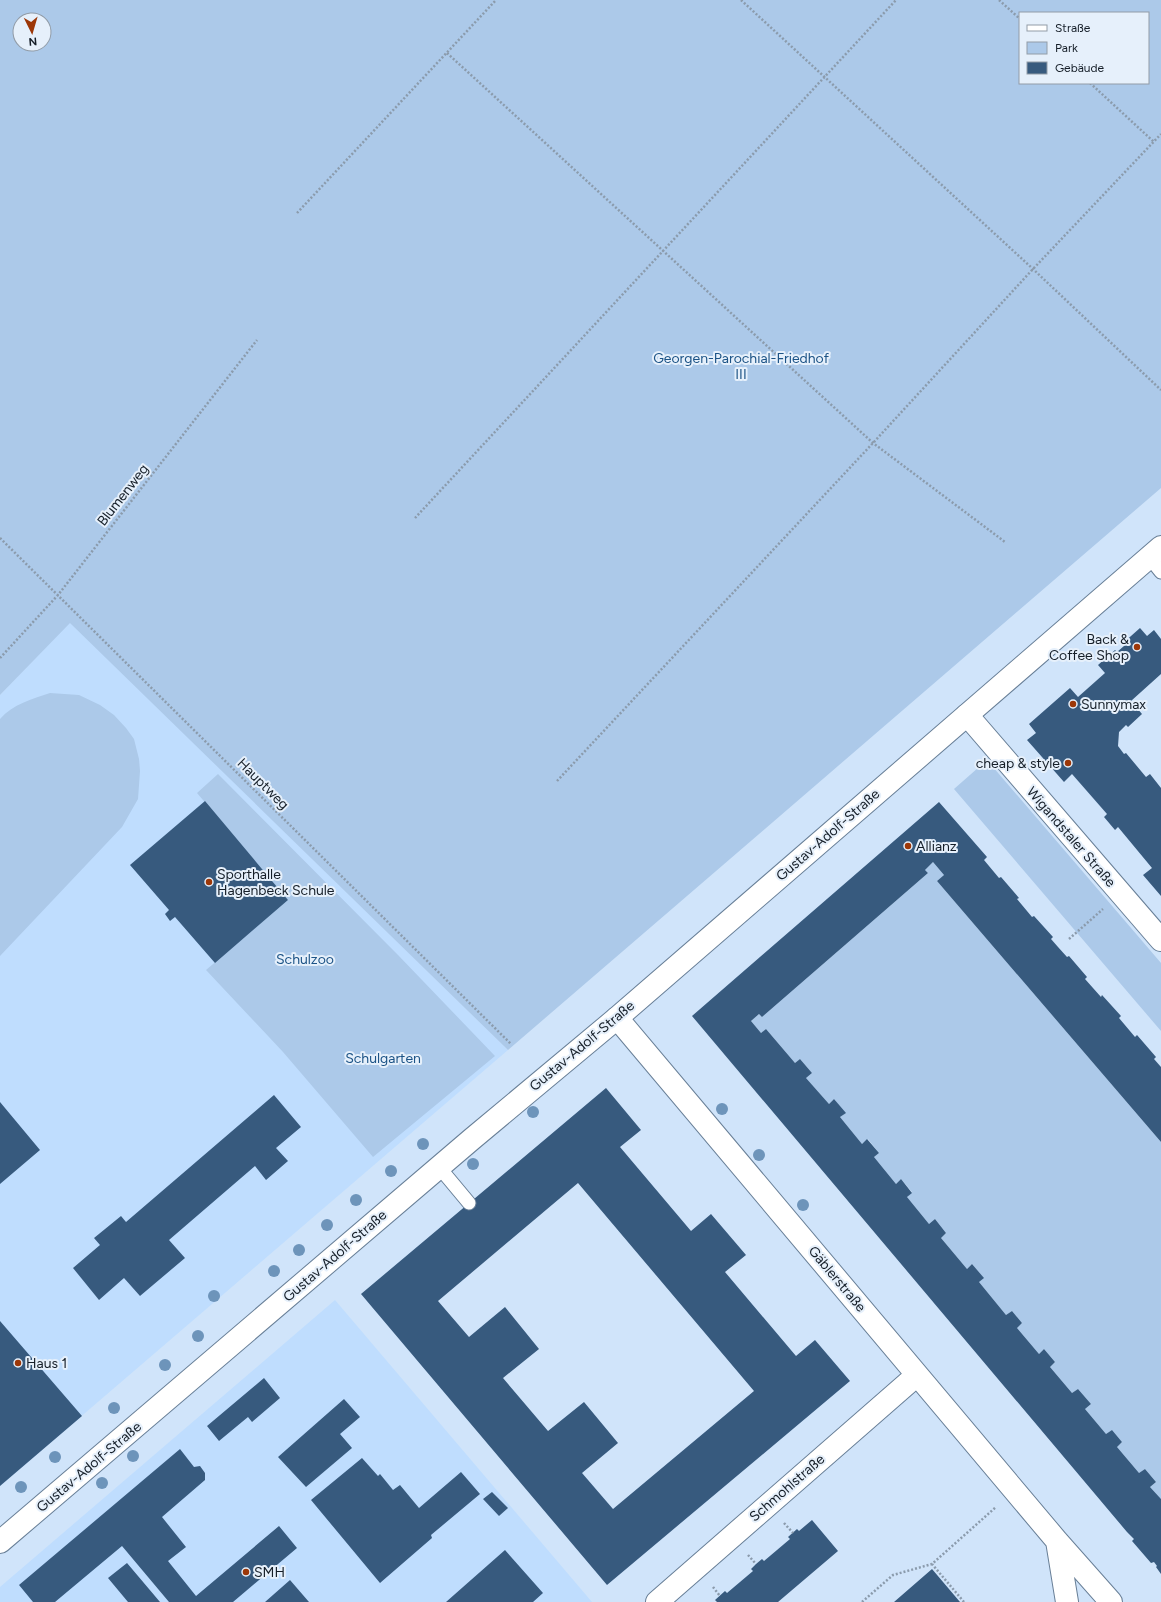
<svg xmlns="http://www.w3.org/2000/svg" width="1161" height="1602" viewBox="0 0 1161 1602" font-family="Figtree,sans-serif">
<rect width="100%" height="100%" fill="#d0e4fa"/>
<!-- built -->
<path fill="#bfddfe" d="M70,622L508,1050L0,1486V695Z
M335,1300L592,1602H0V1587Z"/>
<!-- green -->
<path fill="#acc9e9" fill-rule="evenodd" d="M0,0H1161V488L508,1050L70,623L0,695ZM1020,13H1148V83H1020ZM20,20H44V44H20Z
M50,693L79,695L100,705L114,715L126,728L134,739L139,759L140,771L138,799L122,827L0,956V719C13,704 32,699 50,693Z
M987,760L1161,963V1031L954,789Z
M218,774L398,955L495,1056L373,1157L283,1052L206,970L288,900L197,793Z
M933,862L944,875L937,881L1161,1142V1499L1150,1487L1156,1482L1145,1469L1139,1473L1117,1447L1122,1442L1112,1430L1106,1434L1085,1409L1091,1404L1078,1389L1072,1393L1050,1367L1055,1362L1044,1349L1039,1354L1017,1328L1022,1323L1012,1311L1006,1315L979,1282L983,1277L972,1264L967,1269L941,1238L946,1233L935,1219L929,1224L907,1197L912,1192L901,1179L896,1184L874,1157L879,1153L868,1139L862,1144L840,1117L845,1113L834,1099L829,1104L806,1078L812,1073L800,1059L795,1063L766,1029L761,1033L751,1021L759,1014L762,1017L928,873L925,870Z"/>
<!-- building -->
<path fill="#375a7e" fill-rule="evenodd" d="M1140,628L1147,636L1154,630L1161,639V674L1131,701L1142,714L1128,727L1126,725L1119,732L1118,746L1124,754L1126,753L1146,777L1150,774L1161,788V896L1143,875L1152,868L1118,827L1115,830L1104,817L1107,814L1072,774L1064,782L1027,740L1036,733L1029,724L1070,688L1078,697L1105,673L1098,665L1115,650L1117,652L1124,646L1122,644Z
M205,801L288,900L215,963L175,917L170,921L165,914L169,910L130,865Z
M939,802L987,857L984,860L999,878L1001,877L1019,898L1017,899L1032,917L1034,916L1053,937L1051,939L1058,947L1067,957L1069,956L1087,977L1085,979L1101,997L1102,995L1121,1016L1119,1018L1135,1037L1137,1035L1156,1057L1154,1059L1161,1067V1142L937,881L944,875L933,862L925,870L928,873L762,1017L759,1014L751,1021L761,1033L766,1029L795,1063L800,1059L812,1073L806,1078L829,1104L834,1099L846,1113L840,1117L862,1144L867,1139L879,1153L874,1157L896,1184L901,1179L912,1193L907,1197L929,1224L935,1219L946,1233L941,1238L967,1269L972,1264L984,1278L979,1282L1006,1315L1012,1311L1022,1323L1017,1328L1039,1354L1044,1349L1055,1362L1050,1367L1072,1393L1078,1389L1091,1404L1085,1409L1106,1434L1112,1430L1122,1442L1117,1447L1139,1473L1145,1469L1156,1482L1150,1487L1161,1499V1574L1156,1567L1157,1566L1154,1562L1151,1563L1132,1541L1134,1539L1127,1532L692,1016Z
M606,1088L641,1130L620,1147L691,1231L711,1214L746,1255L725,1272L796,1356L815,1340L850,1381L607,1585L361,1294ZM578,1183L754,1391L613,1509L582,1473L618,1443L584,1402L548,1431L503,1378L539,1349L505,1307L469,1337L438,1301Z
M274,1095L301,1127L276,1148L288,1161L266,1180L255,1166L169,1240L185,1258L140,1296L124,1278L99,1300L73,1268L100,1245L94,1238L121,1216L126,1222Z
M0,1102L40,1150L0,1184Z
M0,1321L82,1416L0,1486Z
M264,1378L280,1398L252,1422L248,1417L219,1441L207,1426Z
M344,1399L360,1417L340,1434L352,1448L306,1487L278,1457Z
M180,1449L194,1467L200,1466L205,1473V1480L162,1517L186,1547L168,1561L196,1596L279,1526L297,1548L233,1602H169L122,1546L55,1602H33L19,1585Z
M362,1458L378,1476L380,1474L393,1490L400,1485L419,1508L461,1472L480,1494L431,1535L432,1538L380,1583L311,1500Z
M492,1492L508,1508L499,1516L483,1499Z
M812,1520L838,1551L778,1602H717L715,1600L725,1591L727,1593L753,1571L751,1569L756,1564L762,1559L764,1561L790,1539L788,1537L797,1529L799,1531Z
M505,1550L543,1593L533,1602H446Z
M127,1563L160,1602H128L108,1578Z
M932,1569L960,1602H894Z
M290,1580L309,1602H265Z"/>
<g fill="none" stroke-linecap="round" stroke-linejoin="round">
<defs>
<path id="lane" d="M1149,557L1161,572
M439,1167L469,1203"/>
<path id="street" d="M967,715L1161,940
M617,1018L1057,1541L1111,1602
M1057,1541L1067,1602
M657,1602L917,1375"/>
<path id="secondary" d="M0,1542L472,1139L617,1018L1161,547"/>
</defs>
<!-- lane casing -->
<use href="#lane" stroke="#687f97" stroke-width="15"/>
<!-- street casing -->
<use href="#street" stroke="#687f97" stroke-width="24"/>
<!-- secondary casing -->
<use href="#secondary" stroke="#687f97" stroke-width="24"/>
<!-- path -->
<path stroke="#8b9bac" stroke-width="2.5" stroke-dasharray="2 2" stroke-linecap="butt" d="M741,0L1033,269L1161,390
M999,0L1020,19
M447,53L873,443L1005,542
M1090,83L1154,142
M297,213L496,0
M415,518L896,0
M0,538L511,1044
M0,658L58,595L257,340
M557,781L873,443L1033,269L1161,134
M1069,939L1103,909
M784,1523L793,1533
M748,1555L756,1564
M713,1587L720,1596
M862,1602L893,1575L932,1564
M964,1602L932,1564L996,1507"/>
<!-- lane -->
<use href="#lane" stroke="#fff" stroke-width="13"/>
<!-- street -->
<use href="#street" stroke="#fff" stroke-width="22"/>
<!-- secondary -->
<use href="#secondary" stroke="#fff" stroke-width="22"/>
</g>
<!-- trees -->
<g fill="#6d94ba">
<circle cx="722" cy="1109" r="6"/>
<circle cx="533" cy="1112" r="6"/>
<circle cx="423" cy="1144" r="6"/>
<circle cx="759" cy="1155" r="6"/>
<circle cx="473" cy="1164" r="6"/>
<circle cx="391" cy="1171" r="6"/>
<circle cx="356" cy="1200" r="6"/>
<circle cx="803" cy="1205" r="6"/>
<circle cx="327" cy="1225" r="6"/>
<circle cx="299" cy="1250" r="6"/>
<circle cx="274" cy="1271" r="6"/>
<circle cx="214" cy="1296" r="6"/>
<circle cx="198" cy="1336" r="6"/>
<circle cx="165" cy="1365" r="6"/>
<circle cx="114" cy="1408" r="6"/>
<circle cx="133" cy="1456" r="6"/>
<circle cx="55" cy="1457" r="6"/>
<circle cx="102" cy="1483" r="6"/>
<circle cx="21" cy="1487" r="6"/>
</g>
<!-- markers -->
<g fill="#9c3708" stroke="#e6f0fb" stroke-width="1.5">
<circle cx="1137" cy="647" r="4"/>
<circle cx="1073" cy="704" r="4"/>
<circle cx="1068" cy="763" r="4"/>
<circle cx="908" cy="846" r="4"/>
<circle cx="209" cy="882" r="4"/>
<circle cx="18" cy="1363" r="4"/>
<circle cx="246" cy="1572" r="4"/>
</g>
<g text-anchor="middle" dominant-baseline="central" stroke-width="4" stroke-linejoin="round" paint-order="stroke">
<!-- park labels -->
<g font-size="14" fill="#1c5386" stroke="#e6f0fb">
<text x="741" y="358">Georgen-Parochial-Friedhof<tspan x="741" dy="16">III</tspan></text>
<text x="305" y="959">Schulzoo</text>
<text x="383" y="1058">Schulgarten</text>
</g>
<!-- street labels -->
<g font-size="14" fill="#151e28" stroke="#e6f0fb">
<text transform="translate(123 495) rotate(-52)">Blumenweg</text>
<text transform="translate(263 784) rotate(45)">Hauptweg</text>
<text transform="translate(828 835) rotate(-41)">Gustav-Adolf-Straße</text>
<text transform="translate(1071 837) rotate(49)">Wigandstaler Straße</text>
<text transform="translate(582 1046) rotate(-40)">Gustav-Adolf-Straße</text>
<text transform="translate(335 1256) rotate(-41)">Gustav-Adolf-Straße</text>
<text transform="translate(837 1279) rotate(50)">Gäblerstraße</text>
<text transform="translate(89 1467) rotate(-40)">Gustav-Adolf-Straße</text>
<text transform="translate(787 1488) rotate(-41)">Schmohlstraße</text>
</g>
<!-- poi labels -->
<g font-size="14" fill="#151e28" stroke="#e6f0fb" text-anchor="start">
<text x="1129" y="639" text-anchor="end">Back &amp;<tspan x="1129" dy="16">Coffee Shop</tspan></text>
<text x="1081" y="704">Sunnymax</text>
<text x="1060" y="763" text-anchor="end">cheap &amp; style</text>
<text x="916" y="846">Allianz</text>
<text x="217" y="874">Sporthalle<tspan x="217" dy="16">Hagenbeck Schule</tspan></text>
<text x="26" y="1363">Haus 1</text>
<text x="254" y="1572">SMH</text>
</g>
</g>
<!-- legend -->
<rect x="1019" y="12" width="130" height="72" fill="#e6f0fb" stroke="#929ca7"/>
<rect x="1027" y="25" width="20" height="6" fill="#ffffff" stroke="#929ca7"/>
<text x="1055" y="32" font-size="12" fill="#151e28">Straße</text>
<rect x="1027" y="42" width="20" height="12" fill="#acc9e9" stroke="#929ca7"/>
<text x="1055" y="52" font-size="12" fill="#151e28">Park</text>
<rect x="1027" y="62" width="20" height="12" fill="#375a7e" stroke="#929ca7"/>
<text x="1055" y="72" font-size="12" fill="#151e28">Gebäude</text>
<!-- north arrow -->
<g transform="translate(32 32) rotate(175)"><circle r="19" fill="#e6f0fb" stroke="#929ca7"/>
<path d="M0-3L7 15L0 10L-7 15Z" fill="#9c3708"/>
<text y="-6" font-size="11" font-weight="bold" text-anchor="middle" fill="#151e28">N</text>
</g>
</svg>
